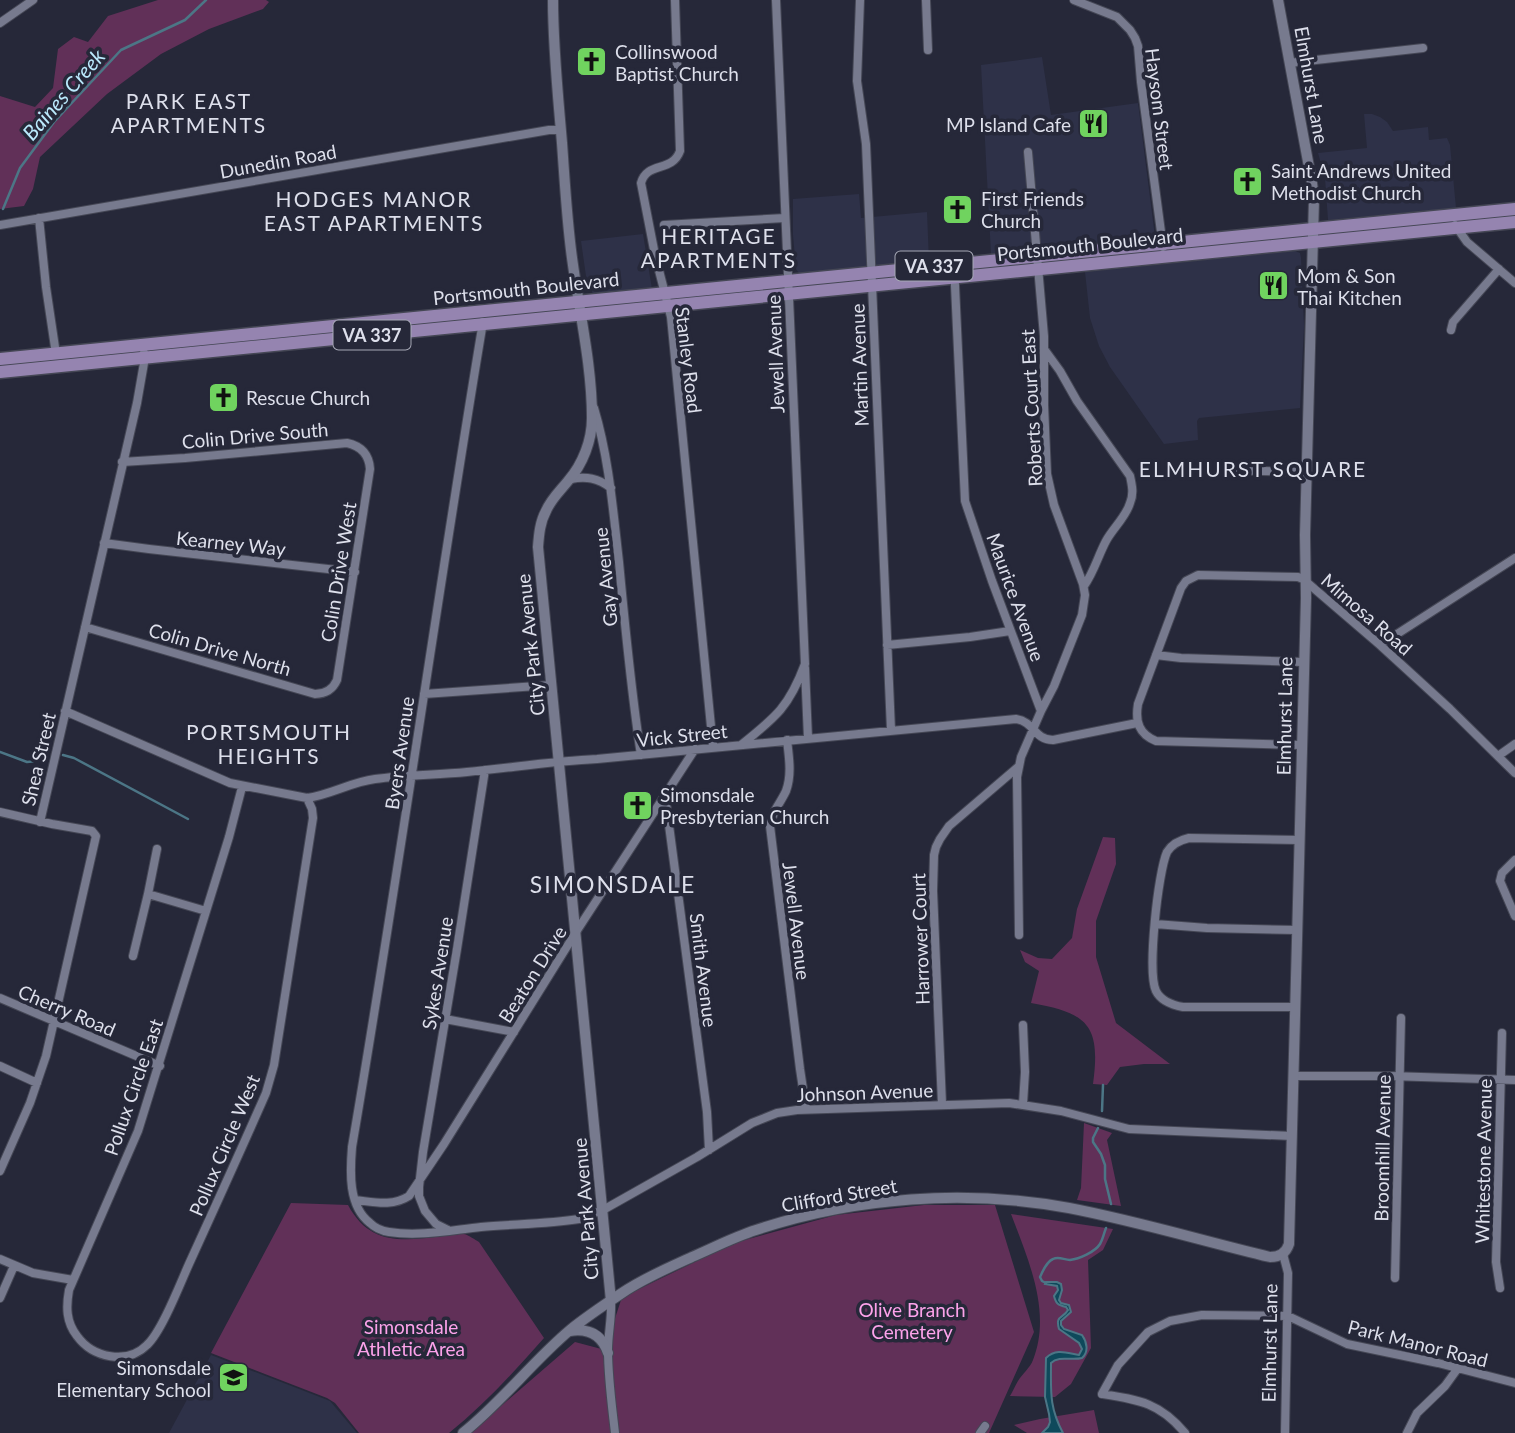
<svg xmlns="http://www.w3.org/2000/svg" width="1515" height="1433" viewBox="0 0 1515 1433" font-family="Lato,sans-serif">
<rect width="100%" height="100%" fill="#262839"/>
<!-- built -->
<path fill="#2e3148" d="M1042,57L1051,115L1138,103L1155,237L991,254L981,65Z
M1364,114H1372L1380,117L1387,122L1393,131L1428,127L1429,140L1447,138L1450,145L1456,208L1328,220L1325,178L1318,153L1367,148Z
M859,194L861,218L927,212L929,261L799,273L796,269L793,235V199Z
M643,234L652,289L593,294L586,276L581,241Z
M1295,251L1300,253L1301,258L1304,326L1300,408L1199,418L1197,421L1198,440L1164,444L1110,367L1099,346L1090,318L1085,272Z
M211,1355L330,1401L357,1433H169Z"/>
<!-- green -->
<path fill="#613058" d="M158,0H266L269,2L263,9L209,29L161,54L107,94L40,157L33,189L24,206L0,209V96L35,107L53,88L58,49L74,37L88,42L108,16Z
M1103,837L1115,838L1116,864L1096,921V957L1116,1023L1170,1064H1144L1120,1067L1107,1085L1093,1084C1101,1025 1088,1013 1031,1003L1039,971L1025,962L1020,950L1038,958L1052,959L1072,938L1077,909Z
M1084,1123L1112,1133L1107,1140L1121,1206L1077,1200L1081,1188Z
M291,1203L348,1205C370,1246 403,1241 443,1236C449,1236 458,1233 464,1234C469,1235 475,1240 479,1242L544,1338C514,1372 484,1405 449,1433H359L335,1403L327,1398L211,1353Z
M924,1205H995L1034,1332L989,1433H470L575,1342L609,1351V1337L621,1300L635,1291L734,1243L836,1215Z
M1011,1214L1113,1229L1103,1250L1088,1260L1091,1348L1071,1384L1055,1397L1010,1396C1013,1391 1015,1386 1018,1381C1022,1374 1030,1368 1033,1360C1052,1312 1028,1259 1011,1214Z
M1094,1410L1099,1433H1027L1014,1425L1040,1419Z"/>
<!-- water -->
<path fill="#0e495b" stroke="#4c7686" stroke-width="2" d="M1046,1282H1057L1061,1284L1062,1290L1059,1300L1061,1303L1069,1305L1071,1312L1061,1321V1325L1064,1329L1082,1335C1087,1342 1089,1352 1082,1358C1072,1361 1059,1355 1051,1363C1051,1391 1049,1407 1063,1433H1042L1048,1427L1050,1422L1049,1414L1045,1397L1046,1358C1056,1348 1067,1353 1079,1355L1082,1349L1079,1343L1059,1329C1055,1315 1063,1319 1068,1310L1066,1307C1058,1305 1056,1304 1054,1296L1058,1290L1057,1286L1045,1284Z"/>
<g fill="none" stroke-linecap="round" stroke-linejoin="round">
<!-- stream -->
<path stroke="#4c7686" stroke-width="2.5" d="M3,209L20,168L54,122L121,50L185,20L206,0
M0,752L27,762L47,760
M63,755L74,758L188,819
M1102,1111L1103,1085
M1098,1128L1093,1138V1142L1101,1154L1105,1165V1179L1111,1204
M1046,1283L1042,1281L1040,1277C1043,1271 1046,1262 1053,1259C1059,1256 1064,1260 1070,1260C1079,1259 1095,1252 1100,1244C1103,1239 1104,1233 1106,1228"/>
<defs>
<path id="minor" d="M675,0L680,151C672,173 647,161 641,183L655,255L671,317L713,747
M860,0L857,81L866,144L891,730
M926,0L928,50
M1074,0L1117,17L1130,30L1135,38L1138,46L1141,82L1163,247
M0,23L33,0
M1289,63L1423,48
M1028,152L1044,336V405L1047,474L1054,505L1083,584L1085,595L1082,615L1054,686L1041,711
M39,218L46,287L56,354
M0,225L549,130H561
M664,225L785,218
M1455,225L1467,242L1515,283
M954,264L965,501L992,581L1041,711L1021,757L1017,777L1019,935
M483,322C437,597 399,873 352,1147C350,1172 348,1206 370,1223C375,1228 382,1231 389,1232C419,1237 452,1230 481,1227C514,1224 547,1224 579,1219L603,1210L697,1157L752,1123L777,1113L797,1110L1009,1103L1061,1111L1129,1129L1292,1136
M1451,330L1453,322L1499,269
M1044,349L1060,371L1077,401L1130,476C1132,485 1134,494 1130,503C1126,517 1113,528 1106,541C1098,556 1094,572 1084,586
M594,408C609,458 613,510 619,562C625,626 631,691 641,755
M1219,470L1306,472
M571,479C586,476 598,478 611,488
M104,543L149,549L355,572
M85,627L315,694C326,694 333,689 337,680L370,469C369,454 361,446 347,443L185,458L122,462
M887,645L970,637L1010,631
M1380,645L1515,558
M1156,655L1181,658L1303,662
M805,668L808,738
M424,694L552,685
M65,711L230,783L307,798C330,795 351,782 375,779C405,775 436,775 467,772C510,768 553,761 597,759L1016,719C1035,722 1033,739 1053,740L1137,723
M787,740C789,757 792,775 786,791C780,804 772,811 770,826L800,1069L806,1109
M741,745C776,717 789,707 805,664L776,0
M1301,745L1156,741C1139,734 1135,722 1138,704L1181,588L1186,581L1198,575L1298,577L1303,579L1380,645L1450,709L1515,773
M1498,756L1515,744
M242,787L229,837L138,1131L69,1290C66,1307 66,1322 77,1336C93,1358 127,1365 147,1345C162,1331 180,1284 189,1264C215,1207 241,1150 266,1093L274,1065L313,818L312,809L307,798
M665,795L707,1112L709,1150
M0,812L52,824L92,831L96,836L46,1056L30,1103L0,1171
M40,822L137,403L144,363V353
M1515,860L1502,873L1500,881L1515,916
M148,894L157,849
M1155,924L1207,928L1297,930
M133,956L148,894L206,911
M0,998L160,1066
M1295,1007H1183C1172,1005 1161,1001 1156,991C1147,972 1158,872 1167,852C1172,844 1180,840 1189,838L1299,840
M445,1019L514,1032
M0,1066L37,1083
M1293,1076H1390L1515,1080
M942,1104L933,891L934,855L936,847L940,839L949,826L1018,767
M1023,1104L1025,1072L1023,1025
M355,1200C374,1202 392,1207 409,1196L444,1144L576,932L695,749
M448,1230L436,1224L425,1211L419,1196V1187L423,1152L457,949L485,770
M1283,1254L1288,1273L1285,1433
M0,1259L33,1273L73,1280
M1395,1278L1401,1018
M1500,1288L1496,1262L1502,1033
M0,1298L14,1266
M611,1301C612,1317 608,1334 608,1350C608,1378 612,1406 615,1433
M980,1433L985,1426
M1185,1433C1160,1403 1140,1400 1102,1394L1118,1365L1148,1332L1170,1321L1202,1315L1288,1316L1347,1344L1438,1363L1515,1383
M1407,1433L1417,1413L1445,1386L1458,1368"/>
<path id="tertiary" d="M553,0C553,48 558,95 562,143C565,184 567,225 573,265C580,315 592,367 592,418C592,440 583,464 568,481C560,491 551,499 546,511C540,522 539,534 538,547L611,1301
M570,1331C589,1328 602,1335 608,1353
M463,1433C502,1402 532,1362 570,1330C586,1317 604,1305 622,1293C644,1278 668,1268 692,1257C713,1248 734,1237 756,1230C855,1197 966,1189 1069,1208C1137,1221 1203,1241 1270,1257C1280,1257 1286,1253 1289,1244L1306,598L1305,535L1314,199L1312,183L1278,0"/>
<path id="primary" d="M0,359L1515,209
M0,372L1515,222"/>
</defs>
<!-- minor casing -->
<use href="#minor" stroke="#454755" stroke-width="10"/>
<!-- tertiary casing -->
<use href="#tertiary" stroke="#454755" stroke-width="12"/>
<!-- primary casing -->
<use href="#primary" stroke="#454755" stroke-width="15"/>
<!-- minor -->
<use href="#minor" stroke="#777a8e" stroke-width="8"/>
<!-- tertiary -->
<use href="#tertiary" stroke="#777a8e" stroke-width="10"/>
<!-- primary -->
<use href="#primary" stroke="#9584b0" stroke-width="12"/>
</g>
<!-- icons -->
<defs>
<symbol id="church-square" viewBox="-11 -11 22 22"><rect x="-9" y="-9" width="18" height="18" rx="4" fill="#70d35f" stroke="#262839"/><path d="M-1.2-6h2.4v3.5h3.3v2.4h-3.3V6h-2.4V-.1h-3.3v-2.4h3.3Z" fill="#111"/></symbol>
<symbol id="restaurant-square" viewBox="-11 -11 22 22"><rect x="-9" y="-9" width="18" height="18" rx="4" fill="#70d35f" stroke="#262839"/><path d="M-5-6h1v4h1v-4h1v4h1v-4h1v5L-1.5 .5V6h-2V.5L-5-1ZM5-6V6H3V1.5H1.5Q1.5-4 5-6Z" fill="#111"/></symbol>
<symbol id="school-square" viewBox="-11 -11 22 22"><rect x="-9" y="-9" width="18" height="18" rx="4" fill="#70d35f" stroke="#262839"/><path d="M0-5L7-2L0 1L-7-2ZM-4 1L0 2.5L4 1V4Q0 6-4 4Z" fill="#111"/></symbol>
</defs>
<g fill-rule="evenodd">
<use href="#church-square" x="574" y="44" width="35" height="35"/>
<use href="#restaurant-square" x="1076" y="106" width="35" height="35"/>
<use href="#church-square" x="1230" y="164" width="35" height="35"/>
<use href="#church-square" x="940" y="192" width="35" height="35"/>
<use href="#restaurant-square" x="1256" y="268" width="35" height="35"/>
<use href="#church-square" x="206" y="380" width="35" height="35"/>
<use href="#church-square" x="620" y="788" width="35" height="35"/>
<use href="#school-square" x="216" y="1360" width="35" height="35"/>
</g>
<g text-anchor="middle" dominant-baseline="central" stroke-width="7" stroke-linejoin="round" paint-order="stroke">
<!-- shield labels -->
<g fill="#262839" stroke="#a6a8b6" stroke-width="2">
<rect x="895.5" y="251.5" width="77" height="29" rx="5"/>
<rect x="333.5" y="320.5" width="77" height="29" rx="5"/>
</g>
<g font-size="18" font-weight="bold" fill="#dddfeb">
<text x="934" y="266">VA 337</text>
<text x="372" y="335">VA 337</text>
</g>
<!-- poi labels -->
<g font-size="19" fill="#dddfeb" stroke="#262839" text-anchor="start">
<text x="615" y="51">Collinswood<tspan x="615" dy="22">Baptist Church</tspan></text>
<text x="1071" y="124" text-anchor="end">MP Island Cafe</text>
<text x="1271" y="170">Saint Andrews United<tspan x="1271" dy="22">Methodist Church</tspan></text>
<text x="981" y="198">First Friends<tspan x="981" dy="22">Church</tspan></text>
<text x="1297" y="275">Mom &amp; Son<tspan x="1297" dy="22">Thai Kitchen</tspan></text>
<text x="246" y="397">Rescue Church</text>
<text x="660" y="794">Simonsdale<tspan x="660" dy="22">Presbyterian Church</tspan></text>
<text x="211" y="1367" text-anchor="end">Simonsdale<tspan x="211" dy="22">Elementary School</tspan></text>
</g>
<!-- street labels -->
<g font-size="19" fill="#dddfeb" stroke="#262839">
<text transform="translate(1312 85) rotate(80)">Elmhurst Lane</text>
<text transform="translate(1160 109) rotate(83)">Haysom Street</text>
<text transform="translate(278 161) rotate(-10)">Dunedin Road</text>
<text transform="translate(1090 244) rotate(-6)">Portsmouth Boulevard</text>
<text transform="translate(526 288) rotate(-6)">Portsmouth Boulevard</text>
<text transform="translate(775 354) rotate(-92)">Jewell Avenue</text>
<text transform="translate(689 360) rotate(83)">Stanley Road</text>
<text transform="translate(859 365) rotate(-92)">Martin Avenue</text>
<text transform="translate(1031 408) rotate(-93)">Roberts Court East</text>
<text transform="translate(255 435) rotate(-5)">Colin Drive South</text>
<text transform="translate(231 543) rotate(6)">Kearney Way</text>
<text transform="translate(338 572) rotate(-81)">Colin Drive West</text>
<text transform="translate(605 577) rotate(-96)">Gay Avenue</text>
<text transform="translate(1016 597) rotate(70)">Maurice Avenue</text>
<text transform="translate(1367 614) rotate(41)">Mimosa Road</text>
<text transform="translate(530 645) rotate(-96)">City Park Avenue</text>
<text transform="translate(220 649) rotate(16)">Colin Drive North</text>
<text transform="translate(1284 716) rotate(-89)">Elmhurst Lane</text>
<text transform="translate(682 735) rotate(-6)">Vick Street</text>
<text transform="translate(399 753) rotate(-82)">Byers Avenue</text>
<text transform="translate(38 759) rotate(-77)">Shea Street</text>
<text transform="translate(797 921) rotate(83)">Jewell Avenue</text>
<text transform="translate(920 939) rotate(-92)">Harrower Court</text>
<text transform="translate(704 970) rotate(83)">Smith Avenue</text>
<text transform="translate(437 973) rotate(-81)">Sykes Avenue</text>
<text transform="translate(532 974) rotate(-58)">Beaton Drive</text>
<text transform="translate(67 1010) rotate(23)">Cherry Road</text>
<text transform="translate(133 1087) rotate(-71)">Pollux Circle East</text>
<text transform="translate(865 1092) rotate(-2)">Johnson Avenue</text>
<text transform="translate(224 1145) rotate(-67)">Pollux Circle West</text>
<text transform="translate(1382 1148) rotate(-89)">Broomhill Avenue</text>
<text transform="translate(1483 1161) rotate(-89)">Whitestone Avenue</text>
<text transform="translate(839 1195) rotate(-10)">Clifford Street</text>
<text transform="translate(585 1209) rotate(-95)">City Park Avenue</text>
<text transform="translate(1269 1343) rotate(-89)">Elmhurst Lane</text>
<text transform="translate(1418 1343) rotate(14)">Park Manor Road</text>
</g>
<!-- park labels -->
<g font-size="19" fill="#fca2ea" stroke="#262839">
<text x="912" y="1309">Olive Branch<tspan x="912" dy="22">Cemetery</tspan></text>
<text x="411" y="1326">Simonsdale<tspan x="411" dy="22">Athletic Area</tspan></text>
</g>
<!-- water labels -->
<g font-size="21" font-style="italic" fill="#bbeafd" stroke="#262839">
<text transform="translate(63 94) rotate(-49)">Baines Creek</text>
</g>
<!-- neighbourhood labels -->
<g font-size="21" letter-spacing="2" fill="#dddfeb" stroke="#262839">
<text x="189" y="100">PARK EAST<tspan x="189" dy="24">APARTMENTS</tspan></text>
<text x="374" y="198">HODGES MANOR<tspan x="374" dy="24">EAST APARTMENTS</tspan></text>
<text x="719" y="235">HERITAGE<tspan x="719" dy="24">APARTMENTS</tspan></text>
<text x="1253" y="468">ELMHURST SQUARE</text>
<text x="269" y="731">PORTSMOUTH<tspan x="269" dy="24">HEIGHTS</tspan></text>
</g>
<!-- quarter labels -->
<g font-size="23" letter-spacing="2" fill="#dddfeb" stroke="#262839">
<text x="613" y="884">SIMONSDALE</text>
</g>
</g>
</svg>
